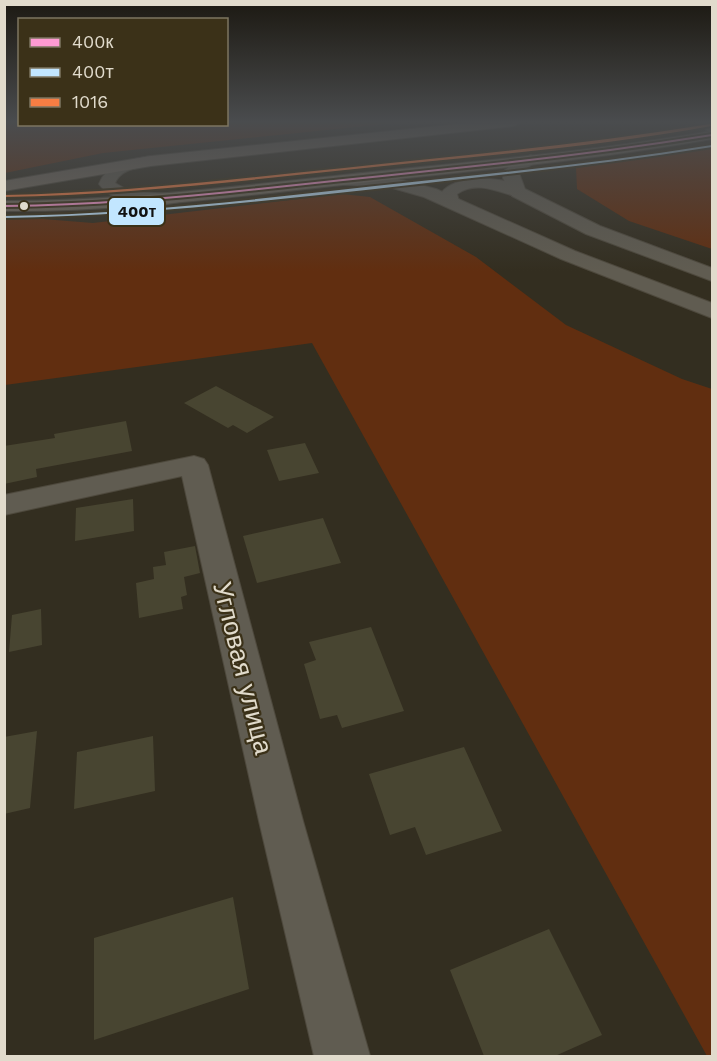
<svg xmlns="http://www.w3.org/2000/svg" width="717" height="1061" viewBox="0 0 717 1061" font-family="'Work Sans',sans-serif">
<rect width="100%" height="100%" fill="#332e20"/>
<!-- green -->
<path fill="#612e10" d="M5,122H19L20,124L404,122L103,153L5,173Z
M712,148V249L629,221L577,189L576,168Z
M342,194L370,197L476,257L566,325L682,379L712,389V1056H707L312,343L5,385V216L93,223Z"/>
<!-- building -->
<path fill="#484531" d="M216,386L274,417L247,433L233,425L228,428L184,403Z
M126,421L132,451L36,469L37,477L4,484V446L55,438L54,434Z
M305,443L319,473L279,481L267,450Z
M133,499L134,531L75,541L76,508Z
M323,518L341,563L257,583L243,536Z
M195,546L200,573L184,577L187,595L181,597L183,609L139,618L136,583L154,579L153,567L166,565L164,552Z
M41,609L42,645L9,652L12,615Z
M371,627L404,711L342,728L337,715L320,719L304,664L316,660L309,642Z
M37,731L30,808L4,814V737Z
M153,736L155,791L74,809L77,752Z
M464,747L502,831L426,855L415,827L390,835L369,774Z
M233,897L249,989L94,1040V938Z
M549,929L602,1035L555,1056H484L450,970Z"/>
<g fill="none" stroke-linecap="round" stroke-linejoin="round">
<defs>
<path id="street" d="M473,179C489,178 515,179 526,192L518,197C498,192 477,180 457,194L459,201L457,204H445L441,193C449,183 461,181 473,179Z
M194,456L204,459L208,465L303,821L370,1056H314L259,821L182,476L4,515V495Z"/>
<path id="secondary" d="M699,122H712V132L707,131Z
M531,155L539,160L519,173L525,189L600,226L712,268V281L586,234L512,196L503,178V172L516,161Z
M151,156L159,161L156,164C142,168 122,167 115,183L131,192L179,194L181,198L179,202C154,208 115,206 99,184C107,163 131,159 151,156Z
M335,176L390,177L436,189L575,251L712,303V318L561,259L424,197L389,187L329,184L327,181L329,178Z"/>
<path id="primary" d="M477,122H521L514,126L151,166L4,191V181L151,156Z
M712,131V139C590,161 467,171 343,185C230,197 118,212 4,211V201C118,201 230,187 343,175C466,162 590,152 712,131Z"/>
</defs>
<!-- street casing -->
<use href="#street" stroke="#4e493d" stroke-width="2"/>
<!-- secondary casing -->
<use href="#secondary" stroke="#4e493d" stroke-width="2"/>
<!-- primary casing -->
<use href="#primary" stroke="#4e493d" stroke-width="2"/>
<!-- street -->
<use href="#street" fill="#605c51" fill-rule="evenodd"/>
<!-- secondary -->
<use href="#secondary" fill="#605c51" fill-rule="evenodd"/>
<!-- primary -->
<use href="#primary" fill="#726a5e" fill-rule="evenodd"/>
<defs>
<path id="bus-1" d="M712,134V136C590,156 466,168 343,181C230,193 118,206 4,207V205C118,204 230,191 343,179C466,166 590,154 712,134Z"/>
<path id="bus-2" d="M712,145V147C600,165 487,176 375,189C252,202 129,216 4,218V216C129,214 252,200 375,186C487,174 600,163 712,145Z"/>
<path id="bus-3" d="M710,124L711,126C590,148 467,157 345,170C231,182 119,195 4,197V195C119,193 231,179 344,168C467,155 589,144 710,124Z"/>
</defs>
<!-- bus-1 casing -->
<use href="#bus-1" stroke="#3b3118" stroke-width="4"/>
<!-- bus-2 casing -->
<use href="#bus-2" stroke="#3b3118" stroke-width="4"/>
<!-- bus-3 casing -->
<use href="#bus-3" stroke="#3b3118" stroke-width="4"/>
<!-- bus-1 -->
<use href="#bus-1" fill="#ff9ad2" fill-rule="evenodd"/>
<!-- bus-2 -->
<use href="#bus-2" fill="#c2e6ff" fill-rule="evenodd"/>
<!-- bus-3 -->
<use href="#bus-3" fill="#f77d43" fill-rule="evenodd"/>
</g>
<!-- sky -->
<linearGradient id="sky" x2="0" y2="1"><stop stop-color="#1c1912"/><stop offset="0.45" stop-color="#4a4c4e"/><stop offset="1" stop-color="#4a4c4e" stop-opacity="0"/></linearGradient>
<rect width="717" height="271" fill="url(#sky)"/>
<!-- markers -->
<circle fill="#e1dbcc" stroke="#3b3118" stroke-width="2" cx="24" cy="206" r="5"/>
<g text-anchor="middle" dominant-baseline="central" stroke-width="4.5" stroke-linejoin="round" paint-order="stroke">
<!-- near-street labels -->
<g font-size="26" fill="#e1dbcc" stroke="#3b3118">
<text transform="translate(243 668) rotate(76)">Угловая улица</text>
</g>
</g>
<rect stroke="#3b3118" stroke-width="2" x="108" y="197" width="57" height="29" rx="6" fill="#c2e6ff"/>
<g font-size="16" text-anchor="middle" font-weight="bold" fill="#111">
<text x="137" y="217">400т</text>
</g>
<!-- border -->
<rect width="717" height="1061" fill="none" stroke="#e1dbcc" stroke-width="12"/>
<!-- legend -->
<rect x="18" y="18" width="210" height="108" fill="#3b3118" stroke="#7d7560" stroke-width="1.5"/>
<rect x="30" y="38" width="30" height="9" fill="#ff9ad2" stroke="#7d7560" stroke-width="1.5"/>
<text x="72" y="48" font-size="18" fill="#e1dbcc">400к</text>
<rect x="30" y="68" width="30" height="9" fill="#c2e6ff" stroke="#7d7560" stroke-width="1.5"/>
<text x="72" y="78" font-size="18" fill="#e1dbcc">400т</text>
<rect x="30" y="98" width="30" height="9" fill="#f77d43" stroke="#7d7560" stroke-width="1.5"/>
<text x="72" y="108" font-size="18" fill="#e1dbcc">1016</text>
</svg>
